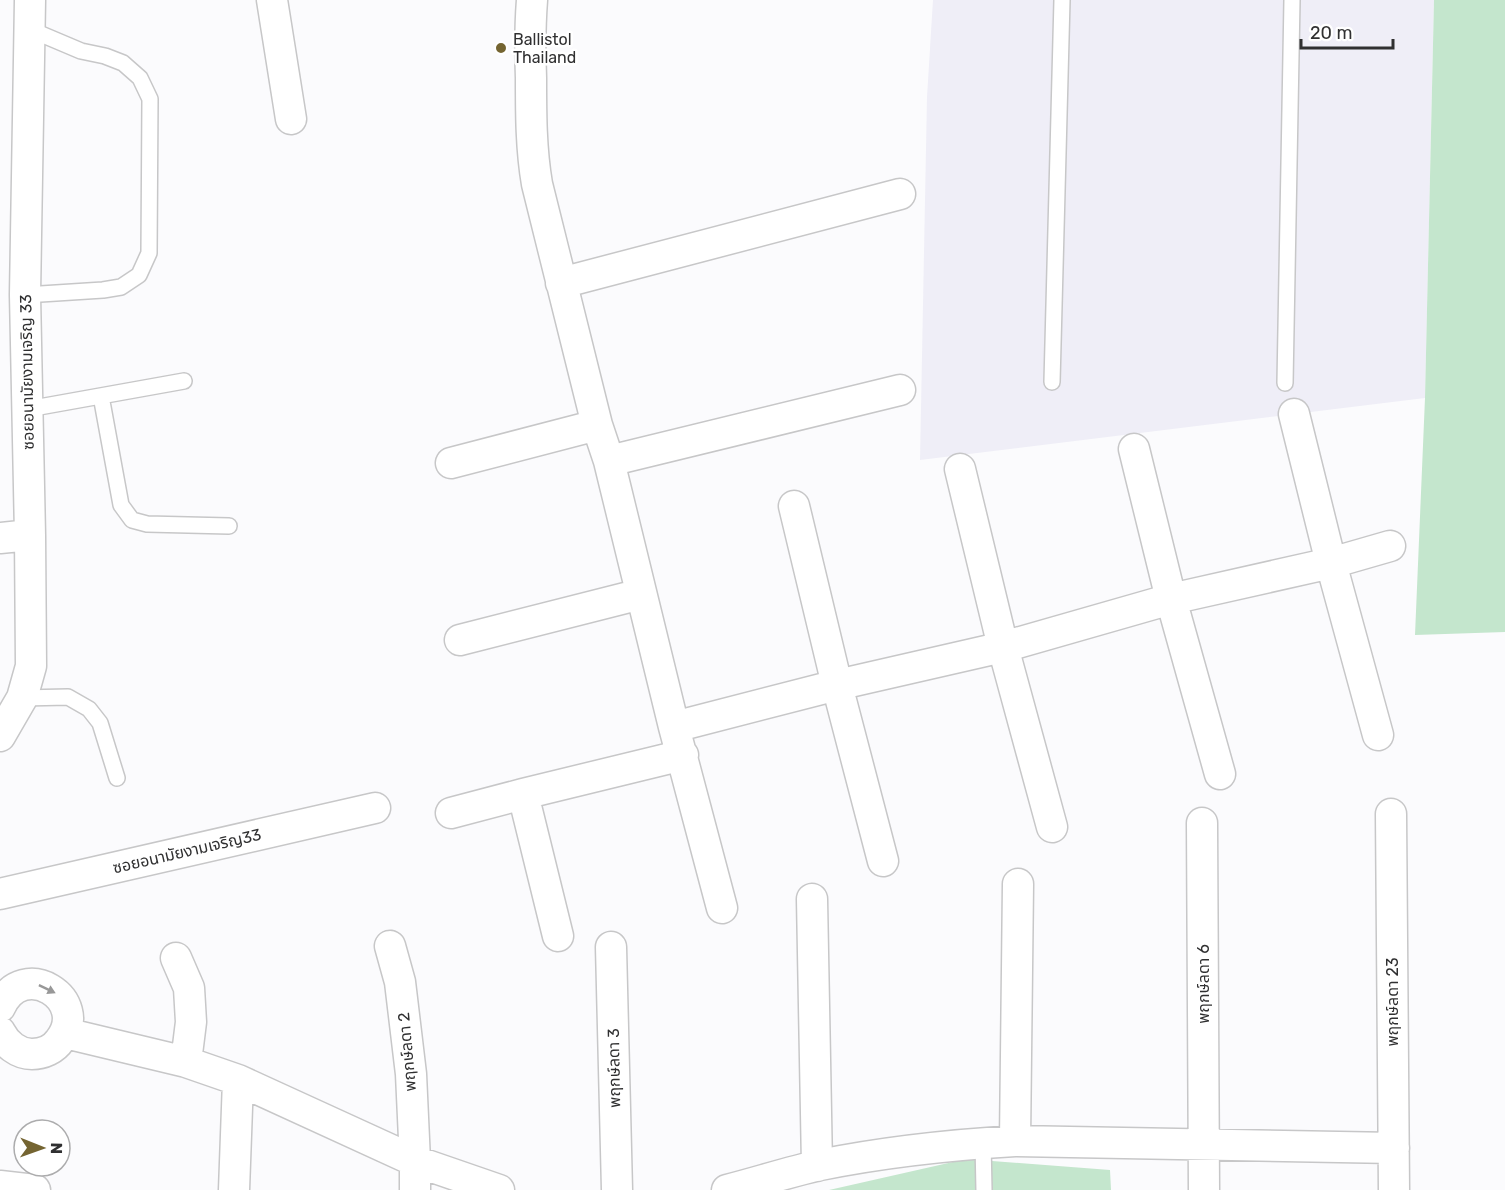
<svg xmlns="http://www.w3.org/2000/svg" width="1505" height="1190" viewBox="0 0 1505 1190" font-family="Rubik,'Noto Sans Thai',sans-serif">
<rect width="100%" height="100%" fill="#fbfbfd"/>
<!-- built -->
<path fill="#efeef7" d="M933,0H1434L1425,398L920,460L927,97Z"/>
<!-- green -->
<path fill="#c4e6cd" d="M1434,0H1505V632L1415,635L1425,398Z
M966,1159L1110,1170L1111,1190H829Z"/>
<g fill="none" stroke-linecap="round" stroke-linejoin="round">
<defs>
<path id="lane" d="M25,295L103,290L121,287L139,275L149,253L150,99L140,78L123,63L105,56L81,51L29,29
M1052,382L1062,0
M1285,383L1292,0
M101,396L121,505L132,520L147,524L229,526
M28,409L184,381
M22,698L68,697L89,709L100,723L117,778
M983,1143L984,1190"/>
<path id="street" d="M272,0L291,119
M532,0C530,26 530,52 531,78C531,114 531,149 537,184L597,425L609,461L674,727L722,908
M561,283L900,194
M1294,414L1331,563L1378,735
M1134,449L1171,599L1220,774
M609,461L900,390
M451,463L597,425
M960,469L1003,647L1052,827
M794,506L837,685L883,861
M0,538L30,535
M460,640L641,594
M674,727L837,685L1003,647L1171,599L1331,563L1390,546
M0,736L22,698L31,666L30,535L25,295L30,0
M523,794L558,936
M451,813L523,794L683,755
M1391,814L1394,1190
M1202,823L1204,1190
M0,894L375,808
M812,899L817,1166
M390,946L400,982L411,1074L415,1161V1190
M611,947L617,1190
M176,958L189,988L191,1022L186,1062
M0,1007C23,956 91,1000 60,1040C54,1049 43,1054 32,1054C18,1054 6,1044 0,1032
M65,1033L186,1062L238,1080L415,1161L499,1190
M1015,1141L1018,884
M0,1186L35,1190
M234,1190L238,1080
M727,1190C758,1182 789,1172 820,1165C884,1152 950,1145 1015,1141L1394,1148"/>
</defs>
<!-- lane casing -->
<use href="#lane" stroke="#c7c7c8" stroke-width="18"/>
<!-- street casing -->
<use href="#street" stroke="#c7c7c8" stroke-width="33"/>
<!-- lane -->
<use href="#lane" stroke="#fff" stroke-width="15"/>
<!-- street -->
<use href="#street" stroke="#fff" stroke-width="30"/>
</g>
<!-- one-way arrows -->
<defs><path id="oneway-solid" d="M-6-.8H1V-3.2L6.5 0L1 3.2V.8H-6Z" transform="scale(1.5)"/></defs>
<use fill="#989898" href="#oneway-solid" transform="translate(47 989) rotate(26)"/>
<!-- markers -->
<circle fill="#746431" stroke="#fff" stroke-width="2" cx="501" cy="48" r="6"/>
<g text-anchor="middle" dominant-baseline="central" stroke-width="5" stroke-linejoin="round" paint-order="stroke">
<!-- poi labels -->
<g font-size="16" fill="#303031" stroke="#fff" text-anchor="start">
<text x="513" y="39">Ballistol<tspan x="513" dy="18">Thailand</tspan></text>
</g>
<!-- street labels -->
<g font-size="16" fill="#303031" stroke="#fff">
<text transform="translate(27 372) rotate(-91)">ซอยอนามัยงามเจริญ 33</text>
<text transform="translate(187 851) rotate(-13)">ซอยอนามัยงามเจริญ33</text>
<text transform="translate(1203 984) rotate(-90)">พฤกษ์ลดา 6</text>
<text transform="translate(1392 1002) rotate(-90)">พฤกษ์ลดา 23</text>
<text transform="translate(407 1052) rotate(-95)">พฤกษ์ลดา 2</text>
<text transform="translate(614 1068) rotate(-91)">พฤกษ์ลดา 3</text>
</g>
</g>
<!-- north arrow -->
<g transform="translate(42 1148) rotate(91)"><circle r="28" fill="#ffffff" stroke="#acacad" stroke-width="1.5"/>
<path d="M0-4.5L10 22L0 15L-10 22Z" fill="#746431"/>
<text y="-9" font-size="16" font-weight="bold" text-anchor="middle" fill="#303031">N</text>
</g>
<!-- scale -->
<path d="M1301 39v9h92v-9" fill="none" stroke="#303031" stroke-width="3"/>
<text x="1310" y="39" font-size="18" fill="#303031" stroke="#ffffff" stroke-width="4.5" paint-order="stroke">20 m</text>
</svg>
